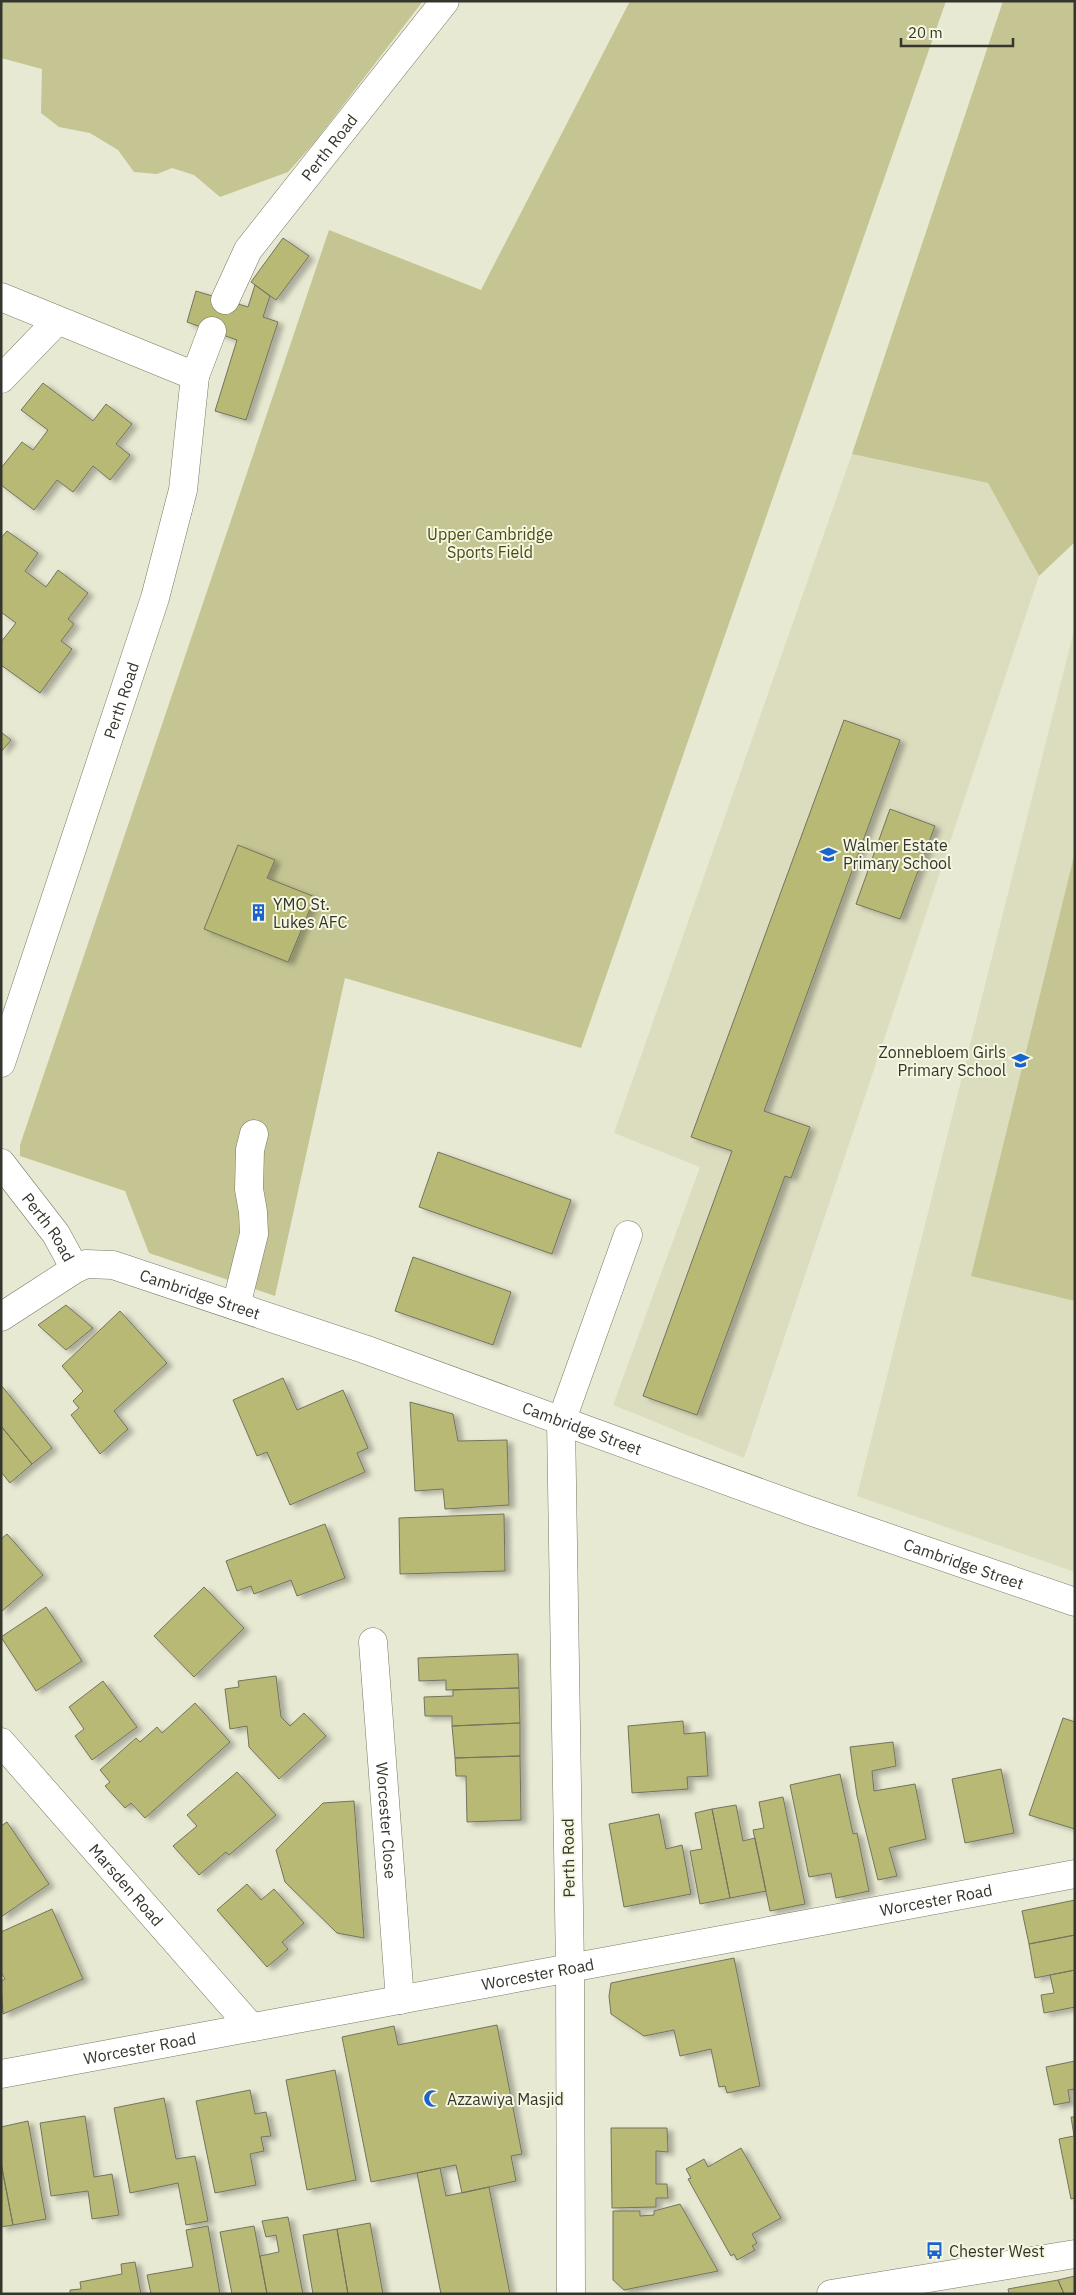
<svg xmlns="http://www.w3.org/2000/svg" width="1076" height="2295" viewBox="0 0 1076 2295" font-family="'IBM Plex Sans',sans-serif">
<defs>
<filter id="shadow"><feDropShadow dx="5.5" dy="3" stdDeviation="2.5" flood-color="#0004"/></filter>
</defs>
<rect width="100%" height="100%" fill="#e8e9d2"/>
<!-- built -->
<path fill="#dcddbf" d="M852,454L988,483L1039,576L744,1458L613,1405L700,1167L614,1133Z
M1075,626V1572L857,1496Z"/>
<!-- green -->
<path fill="#c4c592" d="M1,1H423L314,143L288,172L220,197L194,175L172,168L157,174L134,172L118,150L90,133L59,127L41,113L42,69L1,58Z
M630,1H946L581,1048L345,978L275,1296L149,1253L125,1191L20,1156V1145L329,230L481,290Z
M1003,1H1075V542L1039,576L988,483L852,454Z
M1075,852V1301L971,1276Z"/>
<!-- building -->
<path fill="#b8b974" stroke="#737460" filter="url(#shadow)" d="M283,238L309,256L276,300L251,282Z
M255,285L270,296L263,317L278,322L246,420L215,411L237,340L187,322L196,291L248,307Z
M43,383L93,421L106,404L132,424L116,444L130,455L110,480L93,466L73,492L57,480L34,510L1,485V468L22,442L33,450L48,430L21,410Z
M7,531L38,553L25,571L46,587L58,570L88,593L68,619L74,624L61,641L72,649L40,693L1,665V642L16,623L1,612V538Z
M844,720L900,740L764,1111L810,1127L791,1178L785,1176L697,1415L643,1396L732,1151L691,1137Z
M1,732L11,740L1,752Z
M890,809L935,826L900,919L856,904Z
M238,845L275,860L267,878L315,897L288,962L204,929Z
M438,1152L571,1200L552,1254L419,1207Z
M413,1257L511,1292L493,1345L395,1311Z
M66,1305L93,1328L66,1350L38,1325Z
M120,1311L167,1363L114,1411L128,1429L100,1454L71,1415L79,1408L73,1401L83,1391L62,1366Z
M283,1378L297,1410L343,1390L368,1448L357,1453L365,1472L290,1505L267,1452L257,1456L233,1400Z
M1,1385L52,1448L32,1464L1,1426Z
M410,1402L453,1414L458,1441L507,1440L509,1505L445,1509L443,1489L415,1491Z
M1,1426L32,1464L10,1483L1,1472Z
M504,1514L505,1571L400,1574L399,1518Z
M325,1524L345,1578L297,1596L291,1580L254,1594L251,1586L237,1591L226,1561Z
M7,1534L43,1575L1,1612V1539Z
M204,1587L244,1628L194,1677L154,1636Z
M46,1607L82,1661L36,1691L1,1637Z
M518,1654L519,1688L446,1690V1680L419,1681L418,1658Z
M276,1676L281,1717L290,1726L304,1713L326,1736L279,1779L249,1747L247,1726L230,1729L225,1689L239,1687L238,1681Z
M103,1681L137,1727L92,1760L75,1736L84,1729L69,1707Z
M519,1688L520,1723L452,1726V1716H425L424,1697L453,1696V1690Z
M195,1703L230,1742L145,1818L131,1803L125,1808L105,1786L110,1782L100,1770L136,1738L140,1742L157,1727L162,1733Z
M1063,1718L1075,1722V1829L1029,1815Z
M683,1721L684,1734L705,1732L708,1776L687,1777L688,1789L632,1793L628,1726Z
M520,1723V1756L455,1758L452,1726Z
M893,1742L896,1766L872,1771L874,1791L915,1784L926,1839L889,1848L897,1876L878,1880L857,1796L850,1747Z
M520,1756L521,1820L467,1822L466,1776H456L455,1758Z
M1001,1769L1014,1833L965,1843L952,1779Z
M237,1772L276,1815L229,1855L226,1852L199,1875L173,1846L197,1826L187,1815Z
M840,1774L853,1834L857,1833L869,1891L836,1898L831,1873L809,1877L790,1785Z
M783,1797L805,1904L770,1911L753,1830L764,1828L759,1802Z
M354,1801L364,1938L337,1933L285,1882L276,1850L323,1803Z
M736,1805L743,1841L755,1838L766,1891L730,1898L712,1809Z
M712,1809L730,1898L700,1904L690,1851L702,1849L695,1813Z
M659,1814L666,1849L682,1845L691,1894L624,1907L609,1824Z
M7,1822L49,1884L1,1917V1826Z
M247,1884L261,1900L274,1889L304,1923L282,1942L288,1949L267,1967L217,1910Z
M1075,1900V1935L1029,1944L1022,1911Z
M52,1909L83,1979L3,2014L1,1981L5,1979L1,1972V1932Z
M1075,1935V1970L1035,1978L1029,1944Z
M734,1958L760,2086L727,2093L725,2086L719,2087L711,2049L680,2056L674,2030L644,2036L611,2014L609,1996L611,1983Z
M1075,1970V2007L1044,2013L1041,1995L1054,1993L1050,1975Z
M497,2025L522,2154L511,2156L516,2181L462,2193L456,2165L371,2182L342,2037L394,2026L398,2045Z
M1075,2061V2089L1068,2090L1070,2102L1054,2105L1046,2067Z
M335,2070L356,2180L307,2190L286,2080Z
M250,2090L255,2114L266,2112L271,2136L261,2137L264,2151L250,2154L256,2185L215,2193L196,2101Z
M164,2098L176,2159L195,2156L208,2221L186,2225L178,2183L130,2193L114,2108Z
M85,2116L94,2177L112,2174L119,2215L92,2219L88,2191L51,2196L40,2123Z
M1071,2117H1075V2198L1071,2199L1059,2139L1074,2136Z
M28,2121L46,2219L13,2225L1,2163V2127Z
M611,2128H667L668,2152L656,2151V2184H667L668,2198H656V2207L612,2208Z
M741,2148L781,2218L752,2234L757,2243L752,2246L755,2250L737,2260L734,2254L731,2256L688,2179L691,2178L686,2169L704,2159L708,2167Z
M1,2163L13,2225L1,2227Z
M440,2168L446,2196L489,2187L510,2294H441L417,2173Z
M680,2204L718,2271L624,2290L613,2280V2211H640V2216L654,2215V2211Z
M288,2217L303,2294H267L260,2256L279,2252L276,2235L266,2237L262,2221Z
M370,2223L383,2294H348L337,2229Z
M208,2226L220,2294H151L147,2275L193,2267L186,2230Z
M254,2226L267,2294H232L220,2232Z
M337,2229L348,2294H313L303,2235Z
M135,2262L141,2294H70V2290L81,2289L80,2282L122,2274L121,2264Z
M1075,2276V2294H1064L1058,2280Z
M1058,2280L1064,2294H1009L1008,2289Z"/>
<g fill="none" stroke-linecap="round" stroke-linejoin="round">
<defs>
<g id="minor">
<path d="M1,297L195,376"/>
<path id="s1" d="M225,300L248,250L445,1"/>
<path d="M1,379L57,321"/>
<path id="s2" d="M1,1063L155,598L183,490L195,376L212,331"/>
<path id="s3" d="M1,1163L56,1234L75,1269"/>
<path d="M236,1306L254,1234L253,1212L249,1189L250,1150L254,1134"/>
<path id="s4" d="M1,1317L75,1269L86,1264L113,1265L364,1349L810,1511L1075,1602"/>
<path id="s5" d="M373,1642L400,2000"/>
<path id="s6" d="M1,1742L251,2027"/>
<path id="s7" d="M1,2074L1075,1874"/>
<path d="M571,2294L570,1969L561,1422L628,1235"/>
<path d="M831,2294L1075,2254"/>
</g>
</defs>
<!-- minor casing -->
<use href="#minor" stroke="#787964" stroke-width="29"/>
<!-- minor -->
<use href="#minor" stroke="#fff" stroke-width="28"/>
</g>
<!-- icons -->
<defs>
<symbol id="school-bare" viewBox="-9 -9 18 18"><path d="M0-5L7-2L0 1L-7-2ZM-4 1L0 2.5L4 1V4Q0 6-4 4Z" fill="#1b63ce" stroke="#f5f7e0" stroke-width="2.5" paint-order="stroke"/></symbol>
<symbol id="building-bare" viewBox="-9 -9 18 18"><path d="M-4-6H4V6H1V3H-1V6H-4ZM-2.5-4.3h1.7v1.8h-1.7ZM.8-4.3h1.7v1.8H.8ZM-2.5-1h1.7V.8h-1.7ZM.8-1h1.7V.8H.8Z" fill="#1b63ce" stroke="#f5f7e0" stroke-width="2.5" paint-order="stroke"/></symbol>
<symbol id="mosque-bare" viewBox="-9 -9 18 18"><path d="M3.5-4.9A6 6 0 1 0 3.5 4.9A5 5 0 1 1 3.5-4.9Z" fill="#1b63ce" stroke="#f5f7e0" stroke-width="2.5" paint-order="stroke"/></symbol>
<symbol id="bus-bare" viewBox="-9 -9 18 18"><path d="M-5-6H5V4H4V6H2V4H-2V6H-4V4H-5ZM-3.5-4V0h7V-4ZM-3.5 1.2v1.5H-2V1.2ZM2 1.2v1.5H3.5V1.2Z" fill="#1b63ce" stroke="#f5f7e0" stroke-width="2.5" paint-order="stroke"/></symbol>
</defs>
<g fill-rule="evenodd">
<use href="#school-bare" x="816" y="842" width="25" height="25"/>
<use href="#building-bare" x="246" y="900" width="25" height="25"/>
<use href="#school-bare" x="1008" y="1048" width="25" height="25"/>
<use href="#mosque-bare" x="420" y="2086" width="25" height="25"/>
<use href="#bus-bare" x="922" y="2238" width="25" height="25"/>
</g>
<g text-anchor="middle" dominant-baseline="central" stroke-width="4" stroke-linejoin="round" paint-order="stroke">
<!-- street labels -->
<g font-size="16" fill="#34352c" stroke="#f5f7e0">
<text stroke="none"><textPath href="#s1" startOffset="186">Perth Road</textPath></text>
<text stroke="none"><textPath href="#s2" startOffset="382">Perth Road</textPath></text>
<text stroke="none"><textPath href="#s3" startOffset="80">Perth Road</textPath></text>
<text stroke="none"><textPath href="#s4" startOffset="219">Cambridge Street</textPath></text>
<text stroke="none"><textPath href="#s4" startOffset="624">Cambridge Street</textPath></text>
<text stroke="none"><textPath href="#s4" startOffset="1029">Cambridge Street</textPath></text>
<text stroke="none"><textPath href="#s5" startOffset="179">Worcester Close</textPath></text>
<text transform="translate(568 1858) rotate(-91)">Perth Road</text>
<text stroke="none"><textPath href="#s6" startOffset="190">Marsden Road</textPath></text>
<text stroke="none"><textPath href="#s7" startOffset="951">Worcester Road</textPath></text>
<text stroke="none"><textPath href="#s7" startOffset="546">Worcester Road</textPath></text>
<text stroke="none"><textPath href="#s7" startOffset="141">Worcester Road</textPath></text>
</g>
<!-- park labels -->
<g font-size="16" fill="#4a4a15" stroke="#f5f7e0">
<text x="490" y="534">Upper Cambridge<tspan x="490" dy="18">Sports Field</tspan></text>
</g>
<!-- poi labels -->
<g font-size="16" fill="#34352c" stroke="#f5f7e0" text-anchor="start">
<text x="843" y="845">Walmer Estate<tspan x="843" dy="18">Primary School</tspan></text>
<text x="273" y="904">YMO St.<tspan x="273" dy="18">Lukes AFC</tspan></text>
<text x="1006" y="1052" text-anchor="end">Zonnebloem Girls<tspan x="1006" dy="18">Primary School</tspan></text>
<text x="447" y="2099">Azzawiya Masjid</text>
<text x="949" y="2251">Chester West</text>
</g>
</g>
<!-- border -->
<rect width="1076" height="2295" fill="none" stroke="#34352c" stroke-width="5"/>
<!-- scale -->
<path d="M901 38v8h112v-8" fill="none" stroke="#34352c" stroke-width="2.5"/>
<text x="908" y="38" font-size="15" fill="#34352c" stroke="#f5f7e0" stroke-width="4" paint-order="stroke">20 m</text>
</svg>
